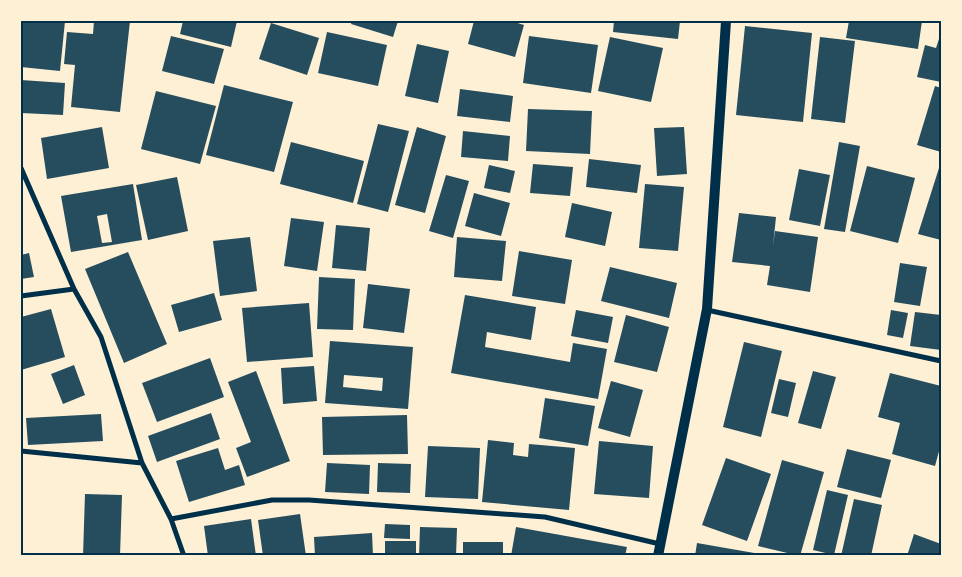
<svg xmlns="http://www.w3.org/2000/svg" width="962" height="577" viewBox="0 0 962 577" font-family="Manrope,sans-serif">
<rect width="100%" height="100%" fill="#fdf0d5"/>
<!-- building -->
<path fill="#264d5e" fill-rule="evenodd" d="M21,21H65L60,71L21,67Z
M94,21H130L120,112L71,107L75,65L64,64L67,32L93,34Z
M183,21H237L231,47L180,34Z
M352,21H398L393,37L351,24Z
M474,21H511L524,25L515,57L468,44Z
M614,21H680L678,39L613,32Z
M849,21H922L918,49L846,38Z
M271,23L319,38L307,75L259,59Z
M745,26L812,33L803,122L736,115Z
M327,32L387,45L378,86L318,73Z
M941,33V82L917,77L925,45L936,48Z
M171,36L224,49L214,84L162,71Z
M529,36L598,45L591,93L523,83Z
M610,37L663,48L651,102L598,91Z
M820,37L855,41L845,123L811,119Z
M417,44L449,51L438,103L405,96Z
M21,80L65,83L63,115L21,113Z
M224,85L293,102L274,172L206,155Z
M935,86L941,88V152L917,145Z
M460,89L513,96L510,122L457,116Z
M156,91L216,106L200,164L141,149Z
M528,109L592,111L590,154L526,151Z
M378,124L409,131L388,212L357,204Z
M102,127L109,168L47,179L41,138Z
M417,127L446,136L425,213L395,205Z
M684,127L687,174L657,176L654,128Z
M463,131L510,136L508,161L461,157Z
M291,142L364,161L353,203L280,184Z
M839,142L860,146L845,232L824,229Z
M589,159L641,165L637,193L586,187Z
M533,164L573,167L570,196L530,193Z
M489,165L515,171L510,193L484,188Z
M867,166L915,178L898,243L850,231Z
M939,168L941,169V240L918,234Z
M799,169L830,175L820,226L789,220Z
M446,175L469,181L453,238L429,231Z
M177,177L188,231L148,240L136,185Z
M133,184L142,240L71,252L61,196ZM107,214L112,242L102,243L97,216Z
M645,184L684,187L678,251L639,248Z
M474,193L510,203L501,236L465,226Z
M572,203L612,212L605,246L565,237Z
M739,213L776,217L773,246L775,231L818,237L810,292L767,285L770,266L732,262Z
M291,218L324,222L317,271L284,266Z
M336,225L370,228L366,271L332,268Z
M250,237L257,291L220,296L213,241Z
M457,237L506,241L502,281L454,277Z
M519,251L572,260L565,304L512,296Z
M128,252L167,344L124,363L85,269Z
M29,253L34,277L21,279V255Z
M900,263L927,267L920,306L894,302Z
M610,267L677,283L669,318L601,301Z
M319,277L355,279L353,330L317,329Z
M368,284L410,289L404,333L363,328Z
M214,293L222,320L179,332L171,305Z
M465,295L536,307L531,340L487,332L485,347L570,362L573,343L607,349L598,399L451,373Z
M309,303L313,357L247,362L242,308Z
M51,309L65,357L21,370V317Z
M576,310L613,317L608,343L571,336Z
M891,310L908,313L903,338L887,335Z
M915,312L941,315V350L910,346Z
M626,315L669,327L657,372L614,362Z
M330,341L413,347L408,409L325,403ZM344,375L383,378L382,391L343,387Z
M744,342L782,351L761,437L723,427Z
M210,358L224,397L157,422L142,383Z
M74,365L85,395L63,404L51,374Z
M314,366L317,401L283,404L281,368Z
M256,371L290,461L247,477L236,448L251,442L228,382Z
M813,371L836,377L821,429L798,423Z
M890,373L941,386V444L935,466L892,454L900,423L878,417Z
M779,379L796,383L788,417L771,413Z
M611,381L643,390L630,437L598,428Z
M545,398L595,406L588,446L539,438Z
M211,413L220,439L157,462L148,436Z
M101,414L103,441L28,445L26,418Z
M407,415L408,454L323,455L322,417Z
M488,440L514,443L513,455L528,457L529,444L575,448L569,510L482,502Z
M599,441L653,446L649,498L594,494Z
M428,446L480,448L478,499L425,497Z
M218,448L225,470L239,465L245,485L189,502L176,461Z
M847,449L891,460L881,498L837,487Z
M726,458L771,474L747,541L702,525Z
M782,460L824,472L800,556L758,546Z
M327,463L370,465L369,494L325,492Z
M378,463L411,464L410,493L377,492Z
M827,490L848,495L834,555L813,550Z
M85,494L122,495L120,556H83Z
M854,499L882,505L871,556H841Z
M300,514L306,556H263L258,520Z
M251,519L256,556H208L204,526Z
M385,524L410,525V539L384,538Z
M420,527L457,528L456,556H419Z
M516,527L627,547L625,556H511Z
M372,533L373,556H315L314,537Z
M914,534L941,544V556H907Z
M385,541H416V556H385Z
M463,542H503V556H463Z
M697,543L760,554V556H695Z"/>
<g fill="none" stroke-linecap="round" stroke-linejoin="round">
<!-- minor -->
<path stroke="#003049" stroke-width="5" d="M21,168L74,289L101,337L142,463L171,519L184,556
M21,296L74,289
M707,310L941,361
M21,451L142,463
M171,519L272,500H309L545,517L660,544"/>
<!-- secondary -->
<path stroke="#003049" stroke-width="10" d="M658,556L707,309L726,21"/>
</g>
<!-- border -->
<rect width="962" height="577" fill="none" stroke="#fdf0d5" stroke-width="45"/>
<rect x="22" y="22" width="918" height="532" fill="none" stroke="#003049" stroke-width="2"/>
</svg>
